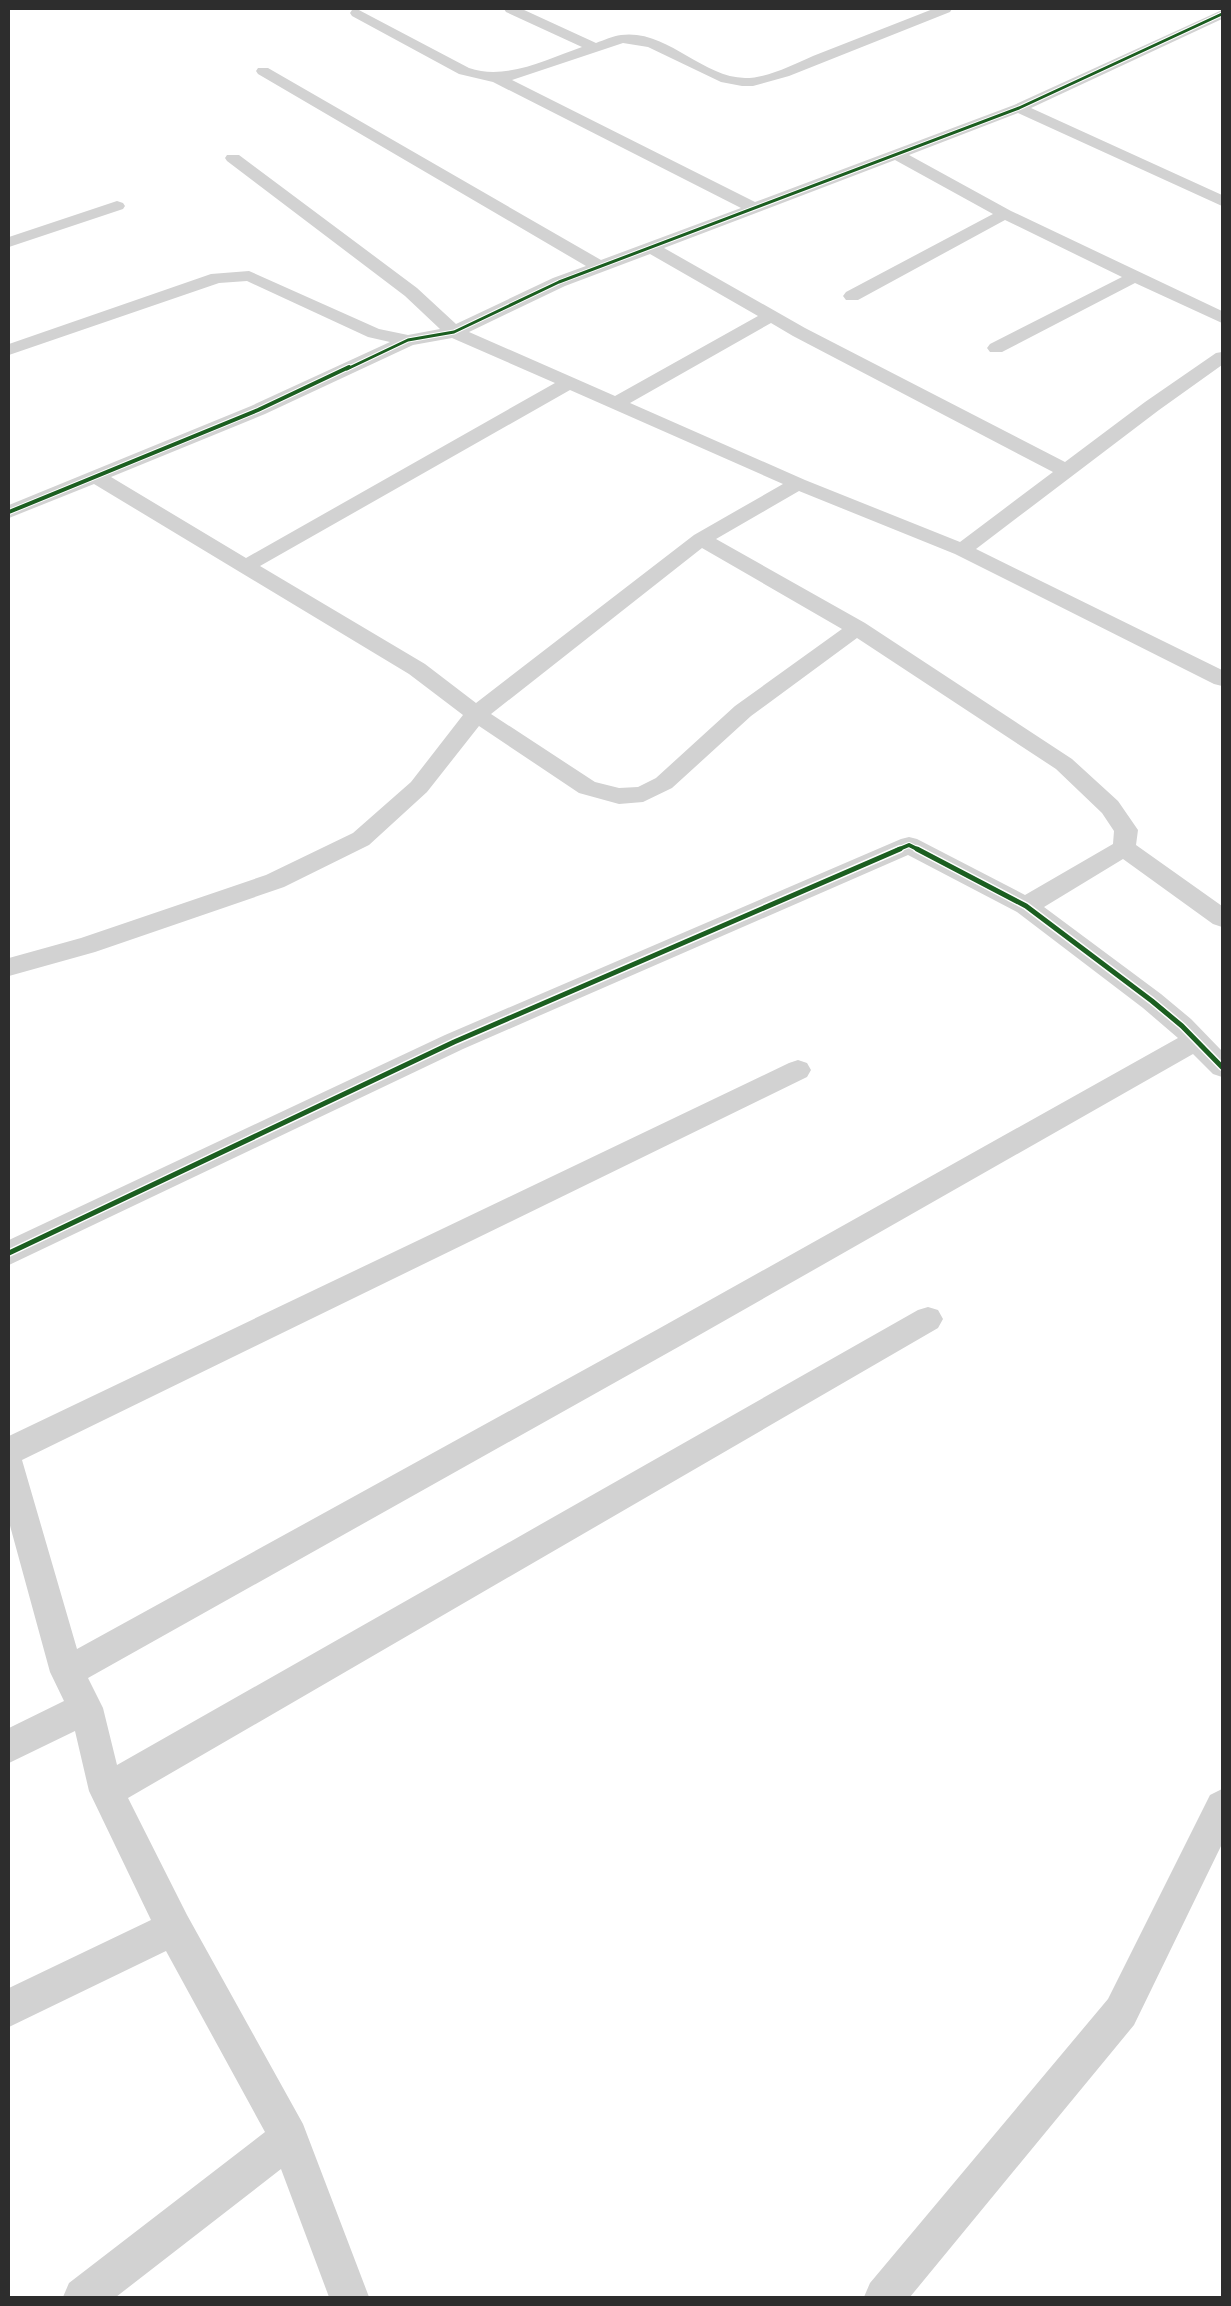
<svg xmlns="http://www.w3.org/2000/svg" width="1231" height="2306" viewBox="0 0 1231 2306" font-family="'Sofia Sans Condensed',sans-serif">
<rect width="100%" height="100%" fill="#fff"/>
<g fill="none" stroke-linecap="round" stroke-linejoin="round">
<!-- minor -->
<path fill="#d2d2d2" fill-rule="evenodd" d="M357,9L469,68C506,81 547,59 582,47L506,12L504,9H522L596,43C604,40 613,36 621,35C667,29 701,77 745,78C768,78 792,65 813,56C853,40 893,25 933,9H952L950,12L789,76L753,86H742L721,82L648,47L623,43L512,80L755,202L1014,105L1222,10V19L1031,108L1222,195V206L1018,113L909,155L1011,211L1222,311V323L1135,283L1002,352H990L987,348L990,344L1122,277L1005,220L858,300H846L843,296L846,292L993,214L895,160L664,248L805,328L1065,462L1145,402L1216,353L1222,352V365L1159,410L976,549L1222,670V686L1214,684L955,554L799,491L716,539L865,623L1072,759L1118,801L1138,830L1136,845L1222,906V927L1213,924L1123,859L1044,907L1161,994L1191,1019L1222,1051V1077L1213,1074L1193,1054L680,1346L88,1678L103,1708L117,1765L918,1310L928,1307L938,1310L943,1319L938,1328L128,1798L187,1915L303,2124L369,2297H329L281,2169L116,2297H63L69,2283L265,2132L166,1951L9,2027V1988L151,1920L89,1791L75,1731L9,1763V1728L64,1701L50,1672L9,1522V1436L789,1063L798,1060L807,1063L811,1070L807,1077L22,1460L77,1649L660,1328L1178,1038L1143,1008L1017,912L908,855L463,1049L9,1265V1240L445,1035L901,839L909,837L917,839L1025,895L1113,844L1114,831L1102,813L1056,769L857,638L751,716L672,788L643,802L619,804L579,793L479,726L427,792L369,845L284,887L95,952L9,976V958L81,938L266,875L353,833L411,782L463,715L409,674L94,484L9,518V505L251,406L390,342L368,337L247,281L219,283L9,355V344L211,274L249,271L379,329L408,335L440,329L405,296L227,161L225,158L227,155H239L417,288L456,324L553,278L586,266L258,74L256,71L258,68H268L601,260L741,208L493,82L459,74L352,16L350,13L352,10ZM650,254L758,316L615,396L469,332L565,286ZM771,323L793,336L1053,472L960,542L805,480L630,403ZM452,338L555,383L246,558L111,477L265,414L413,345ZM570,390L783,484L694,535L476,703L425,664L260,566ZM702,548L842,629L735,706L656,778L638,787L619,788L595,782L491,714Z
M117,201L123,203L125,206L123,209L9,247V237Z
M1222,1789V1844L1134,2025L910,2297H864L870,2283L1108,1999L1210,1795Z"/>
<defs>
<path id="cycleway-far2" d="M347,369L408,340L454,332L559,282L1019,108L1222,14"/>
<path id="cycleway-far1" d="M9,512L258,410L349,367
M897,850L909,845L919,850"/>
<path id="cycleway" d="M917,849L1026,906L1152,1001L1182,1026L1222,1067
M9,1253L454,1042L900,849"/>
</defs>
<!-- cycleway-far2 casing -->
<use href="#cycleway-far2" stroke="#fff" stroke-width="5"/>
<!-- cycleway-far1 casing -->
<use href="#cycleway-far1" stroke="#fff" stroke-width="6"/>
<!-- cycleway casing -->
<use href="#cycleway" stroke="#fff" stroke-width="8"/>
<!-- cycleway-far2 -->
<use href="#cycleway-far2" stroke="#1b5e20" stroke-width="3"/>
<!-- cycleway-far1 -->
<use href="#cycleway-far1" stroke="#1b5e20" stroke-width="4"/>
<!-- cycleway -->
<use href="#cycleway" stroke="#1b5e20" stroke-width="5"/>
</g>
<!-- border -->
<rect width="1231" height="2306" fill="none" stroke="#2d2d2d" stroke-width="20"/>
</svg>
